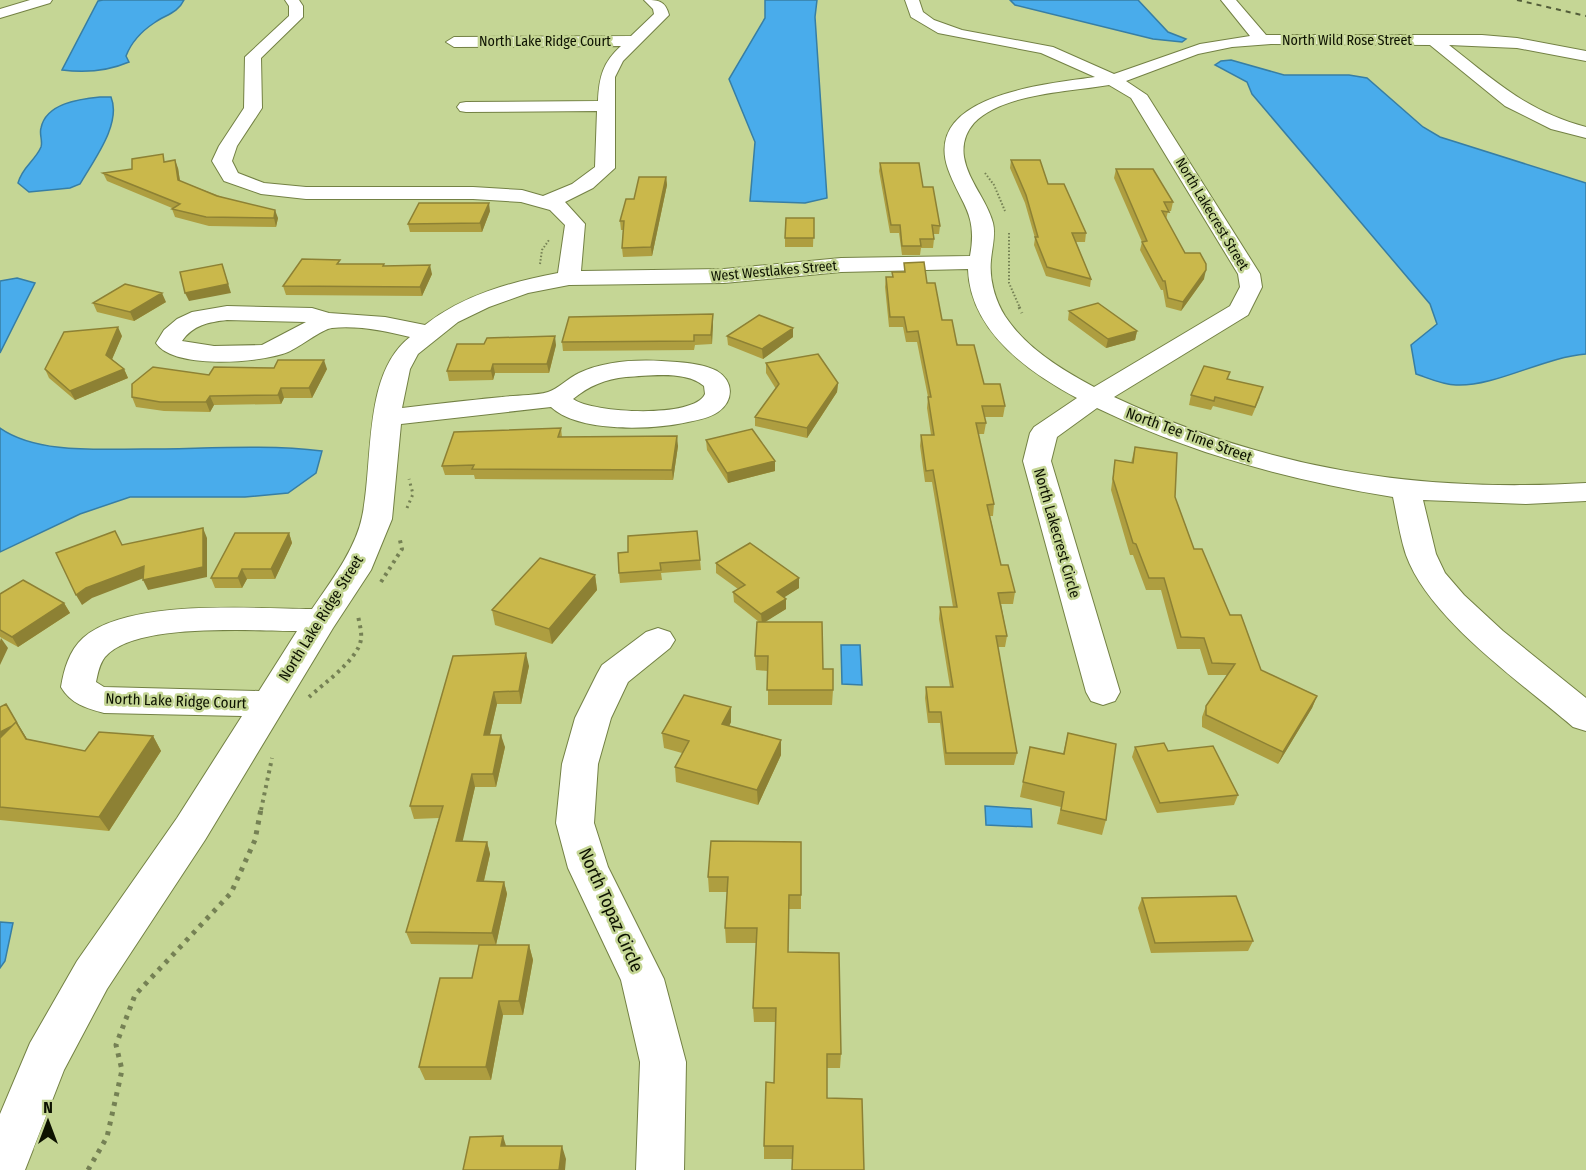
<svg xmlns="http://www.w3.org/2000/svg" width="1586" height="1170" viewBox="0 0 1586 1170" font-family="'Fira Sans Condensed',sans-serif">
<rect width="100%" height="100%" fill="#c5d695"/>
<!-- water -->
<path fill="#49aceb" stroke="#377ea4" stroke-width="1.5" d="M103,0H184C178,13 165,15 154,23C142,31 131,43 126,56L129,62C108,71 85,73 62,70L98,1Z
M765,0H817L815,17L827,198L805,203L750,201L755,142L729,79L765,18Z
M1010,0H1138L1168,32L1186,39L1182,42L1153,39L1015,5Z
M1231,60L1284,75H1349L1367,78L1423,127L1440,137L1586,183V354C1544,357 1495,387 1456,385C1443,385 1428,378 1416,374L1411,345L1437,324L1430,304L1252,94L1247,82L1215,65L1221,61Z
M100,97H111C122,124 93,161 80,184L70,188L29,192L18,183C22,167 35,161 41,147C43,141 39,134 41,128C46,103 80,99 100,97Z
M17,278L35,283L0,353V281Z
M0,428C37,454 100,449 143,449C202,449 263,444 322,451L316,473L288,493L245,497H130L80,514L0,552Z
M841,645H860L862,685L842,684Z
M985,806L1031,809L1032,827L986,825Z
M0,922L13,923L5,961L0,968Z"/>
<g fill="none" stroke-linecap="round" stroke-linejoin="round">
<defs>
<path id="street" d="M30,0H52L50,3L0,18V9Z
M285,0H299L303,6V17L261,58L262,108L237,146L232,161L238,173L264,183L306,187H473L522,190L543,196L572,184L595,167L597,111L466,112L460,111L457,107L460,103L466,102L598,101C599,77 603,62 621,46L454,47L446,42L454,37L631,36L654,14L653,9L644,0C658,0 665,0 669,15L623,61L615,77V168L593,188L565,202L585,224L581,271L724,269L841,258L970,256C978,213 961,205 948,169C922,94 1048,84 1095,77L1041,53L938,33L911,17L905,0H919L923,12L934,20L962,30L1053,47L1114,74L1200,44L1250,36L1221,0H1236L1266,35H1482L1517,38L1586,51V61L1517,48L1449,45C1495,81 1528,112 1586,127V138L1551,129L1505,106L1430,45L1271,44L1232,47L1198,54L1126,81L1147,95L1260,274L1262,287L1248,315L1114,397C1268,469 1416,493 1586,483V501L1526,504L1423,500L1436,554L1445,573L1464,595L1503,631L1586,698V731L1573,727C1522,683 1429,619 1406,555C1400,537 1397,516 1393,497C1290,480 1192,454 1097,408L1057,437L1051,461L1120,692L1115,701L1103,705L1091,701L1086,692L1023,461L1030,433L1034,427L1077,398C1028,372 970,331 968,269L841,272L724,283L569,285L528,293L489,307L458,322L418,354L410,369L402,408C436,404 469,400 502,397C517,395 534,396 548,392C558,389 568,378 579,373C608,359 645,359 677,362C690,363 706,365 717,371C734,381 734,401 718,412C710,418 698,420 688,422C653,430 579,433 551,407L401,424L392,519L371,570L333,628L205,840L107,989L64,1070L25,1170H0V1114L30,1043L77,961L177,818L242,716L104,713C86,708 71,704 61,687C64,669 69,651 83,638C128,598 254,609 312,609C330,583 356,548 362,517C374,463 362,374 410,337C386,331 357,325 332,328C322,329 300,347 288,352C261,363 174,370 156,343L164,330L177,319L192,312L227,306L312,308L329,313L385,317L425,325C463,295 511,282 558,273L565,225L550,210L521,202L473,199H306L261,194L224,181L212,161L219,146L244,108L245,57L289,16V6ZM1109,85L1131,98L1238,274L1240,287L1230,306L1094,387C1061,369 1026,348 1005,316C995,300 989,279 991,260C992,248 996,235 993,223C987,200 968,181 964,157C962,144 966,132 974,123C1003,93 1070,92 1109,85ZM227,320L306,322L262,345L214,346L182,341C193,325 209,322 227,320ZM626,377C649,376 685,370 704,386L705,394C694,419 592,413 573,399C589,386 605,379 626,377ZM297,631L259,691L104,687L96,682C98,673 99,665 105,657C135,622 253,631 297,631Z
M658,628L670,632L675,640L670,648L628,682L611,718L598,764L594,823L608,867L664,979L686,1062L684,1170H636L640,1062L621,980L568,868L556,823L562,764L575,718L597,674L602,665L646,632Z"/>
</defs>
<!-- street casing -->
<use href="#street" stroke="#738144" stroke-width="2"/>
<!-- path-far3 -->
<path stroke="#758154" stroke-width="2" stroke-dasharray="1.5 2" stroke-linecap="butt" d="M985,173L994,185L1005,211
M1009,233V283L1020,308
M540,264L542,250L549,240"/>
<!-- path-far2 -->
<path stroke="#758154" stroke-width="3" stroke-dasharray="2 4" stroke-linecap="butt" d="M1019,307L1022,313
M407,508L413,494L409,479"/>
<!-- path-far1 -->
<path stroke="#758154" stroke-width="4" stroke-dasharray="3 4.5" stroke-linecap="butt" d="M381,582L402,549L399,536
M309,697C323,684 359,659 361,639C362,631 359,623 358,615
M261,810L272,758"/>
<!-- path -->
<path stroke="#758154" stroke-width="5" stroke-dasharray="4 6" stroke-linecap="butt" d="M88,1170L107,1137L122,1070L116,1045L135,995L231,893L255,840L261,809"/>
<!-- street -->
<use href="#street" fill="#fff" fill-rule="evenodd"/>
<!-- rail -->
<path stroke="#535d39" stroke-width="2" stroke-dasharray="5 5" stroke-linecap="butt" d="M1517,0L1586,16"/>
</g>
<!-- wall -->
<path fill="#ae9e40" d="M1011,160L1048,184L1086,233L1085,242H1076L1091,279L1090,287L1046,276L1034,245L1035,238L1025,203L1010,168Z
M166,162L178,168L180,181L278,218L276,227L209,226L175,217L172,209V208L107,181L103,173L132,169Z
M880,163L923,187L940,226L939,234H933L934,239L933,248H921L920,255H902L899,233H890L879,171Z
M1116,169L1173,202L1171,211H1168L1166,220L1185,253L1204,279L1181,311L1166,307L1163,290H1161L1140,250L1142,242L1114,178Z
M666,177L667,185L652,256L623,257L622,248L623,230H621L620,221L634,199Z
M490,211L482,232H410L408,224Z
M814,218L813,247H785V238Z
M904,263L927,283L942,320L984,384L1005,406L1003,417H984L986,423L984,434H978L994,504L993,516H990L1001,565L1015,592L1013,604H1001L1007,636L1005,647H998L1017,753L1014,765H945L940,723H928L925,698L926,687H950L939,619L940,607H953L932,482H925L920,446L921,435H931L927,408L928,397L917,342H906L903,327H889L885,287L886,277H892V272H904Z
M341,264L384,266L432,274L422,296L286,295L283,286Z
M166,302L134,321L97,312L93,303Z
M1069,311L1137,331L1135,340L1106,348L1068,320Z
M713,314L712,344L695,345L694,350L563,351L562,342Z
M122,336L112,359L124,369L128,378L75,400L49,378L45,369Z
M727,336L793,337L763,359L728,345Z
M556,345L549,373H495L493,380L449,381L447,371Z
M766,363L838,383L837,392L807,438L755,426V417L776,389L766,373Z
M327,369L312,398H284L281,404L214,405L210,412L164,411L136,407L132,397L209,375Z
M1228,379L1260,397L1252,416L1213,406L1211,410L1189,405L1191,395Z
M561,428L562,437L678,446L673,480L475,479L474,475H445L442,466Z
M706,440L775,461V471L728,483L707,450Z
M1135,447L1175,497L1194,549L1261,670L1317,696L1312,708L1278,764L1202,727V717L1206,706L1227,675H1208L1200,649H1177L1161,590H1146L1133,555H1130L1111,490L1115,460L1131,463Z
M697,531L701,570L661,573L662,580L620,583L619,573L628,552Z
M289,533L292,543L275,579H247L242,588H215L211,578Z
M716,563L799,588L784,597L786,609L764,622L823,669L833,690L832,705H768V671L756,670L755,656L759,622L734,602L733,592L738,589L716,573Z
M595,575L597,590L552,644L495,625L492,610Z
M0,594L64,603L70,613L18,647L0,637Z
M453,656L529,666L521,704H497L490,735L505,747L496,787H475L462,841L487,842L490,854L484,881L504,882L507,894L496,945L411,944L406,932L439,818L414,819L410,806Z
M6,704L27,739L85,751L153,736L161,751L109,831L0,820V707Z
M731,722L729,726L781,755L758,805L676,782L675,767L682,753L664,748L662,733Z
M1068,733L1106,820L1102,835L1057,824L1061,807L1020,797L1030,747L1063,754Z
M1135,747L1168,751L1238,795L1234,805L1157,813L1132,757Z
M801,842V909H789L788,952L841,1054L840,1068H827L793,1159H764V1146L774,1083L776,1022H754L753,1008L756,943H726L725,928L727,892H709L708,877Z
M1142,898L1253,941L1248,951L1151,953L1138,908Z
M529,945L533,960L523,1015H503L491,1080H425L419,1067L472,978Z"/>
<!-- shaded-wall -->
<path fill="#8d8134" d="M175,160L178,168L181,188L178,180Z
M666,177L667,185L652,256L651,247Z
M489,203L490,211L482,232L480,223Z
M275,210L278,218L276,227L274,218Z
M222,264L231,293L189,301L185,293Z
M430,265L432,274L422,296L420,287Z
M1206,270L1204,279L1181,311L1183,302Z
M162,293L166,302L134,321L130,312Z
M713,314V323L712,344L711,335Z
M118,327L122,336L110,364L106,355Z
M793,328V337L763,359L762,349Z
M1137,331L1135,340L1106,348L1108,339Z
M555,336L556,345L549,373L547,364Z
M324,360L327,369L312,398L309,388Z
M493,364L495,373L493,380L491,371Z
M124,369L128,378L75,400L70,391Z
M838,383L837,392L807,438V428Z
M281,388L284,398L281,404L278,395Z
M210,396L214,405L210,412L206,402Z
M677,436L678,446L673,480L672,470Z
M775,461V471L728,483L727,473Z
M203,528L207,538V577L148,590L143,580Z
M289,533L292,543L275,579L271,569Z
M144,566L149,576L92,598L82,605L76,595L86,588Z
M242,569L247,579L242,588L238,578Z
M595,575L597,590L552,644L549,629Z
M799,578V588L777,602V592Z
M786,599V609L762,624L761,614Z
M64,603L70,613L18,647L12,637Z
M1,638L8,648L0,665V641Z
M526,653L529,666L521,704L519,691Z
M494,692L497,704L487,747L484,735Z
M1317,696L1312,708L1278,764L1283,752Z
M731,707V722L723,739L722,724Z
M17,723L36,753L0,745V732Z
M501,735L505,747L496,787L493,774Z
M153,736L161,751L109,831L99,817Z
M781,740V755L758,805L757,790Z
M472,774L475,787L460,853L456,841Z
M487,842L490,854L481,893L477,881Z
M504,882L507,894L496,945L492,933Z
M529,945L533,960L523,1015L519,1001Z
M499,1001L503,1015L491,1080L486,1067Z
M503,1136L507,1149L501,1146Z
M562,1146L566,1159L565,1170H559Z"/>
<!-- building -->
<path fill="#cab84b" stroke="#8d8134" stroke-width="1.5" d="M163,154L164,162L175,160L178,180L217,196L275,210L274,218L206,217L172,209L180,204L103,173L132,169V159Z
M1011,160H1040L1048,184H1064L1086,233H1072L1091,279L1047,267L1035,237H1038L1026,195Z
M880,163H919L923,187H933L940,226L932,225L934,239H920L921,246H902L900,225H891Z
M1116,169H1153L1173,202H1164L1169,212L1162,211L1185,253H1200L1206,264V270L1183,302L1168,298L1165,281H1163L1142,242L1147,241Z
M639,177H666L651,247L622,248L624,221H620L626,199H634Z
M419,203H489L480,223L408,224Z
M786,218H814V238H785Z
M302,259L340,260L337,264H384L383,266L430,265L420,287L283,286Z
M924,262L927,283H935L942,320H952L957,345H974L984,384H1000L1005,406H982L986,423H976L994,504L987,505L1001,565H1008L1015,592L998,593L1007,636H996L1017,753H946L941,712H929L926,687H953L940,607H957L933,470L926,471L921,435H934L928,397H931L918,331L907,332L904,317H890L886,277H893L892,272H905L904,263Z
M222,264L228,284L185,293L180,272Z
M125,284L162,293L130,312L93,303Z
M1098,303L1137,331L1108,339L1069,311Z
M713,314L711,335H694V341L562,342L569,317Z
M759,315L793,328L762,349L727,336Z
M118,327L106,355L124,369L70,391L45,369L64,332Z
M555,336L547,364H493L491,371H447L457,344H484L487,338Z
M818,354L838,383L807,428L755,417L779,384L766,363Z
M278,360H324L309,388H281L278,395L210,396L206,402H160L132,397V384L153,367L209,375L214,367L274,368Z
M1204,366L1230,372L1227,379L1263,387L1255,407L1215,397L1214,401L1191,395Z
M561,428L558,437L677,436L672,470L472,469L474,465L442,466L454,432Z
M752,429L775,461L727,473L706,440Z
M1135,447L1177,453L1175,497L1194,549H1202L1230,615H1241L1261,670L1317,696L1283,752L1206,715V706L1235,664L1212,663L1204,638L1181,637L1164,578H1149L1136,544L1133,543L1113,479L1115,460L1133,463Z
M203,528V567L143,580L144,566L86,588L76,595L56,553L115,531L122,545Z
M697,531L700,560L660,563L661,570L619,573L618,553L628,552V536Z
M235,533H289L271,569H242L238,578H211Z
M750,543L799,578L777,592L786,599L761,614L733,592L745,585L716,563Z
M540,558L595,575L549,629L492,610Z
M23,580L64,603L12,637L0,630V594Z
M757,622H822L823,669H833V690H767L768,656H755Z
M526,653L519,691L494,692L484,735H501L493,774H472L456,841L487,842L477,881L504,882L492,933L406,932L443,806H410L453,656Z
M684,695L731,707L722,724L781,740L757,790L675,767L689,741L662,733Z
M6,704L17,723L16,722L12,726L0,732V707Z
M16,722L26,739L85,751L99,732L153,736L99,817L0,807V738Z
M1068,733L1116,744L1106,820L1061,810L1064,792L1023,782L1030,747L1064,754Z
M1164,743L1168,751L1213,746L1238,795L1160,803L1135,747Z
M711,841L801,842V895H789L788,952L839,953L841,1054H827V1098L862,1099L864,1170H792L793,1146H764L766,1082L774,1083L776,1008H753L757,928H725L728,877H708Z
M1236,896L1253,941L1155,943L1142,898Z
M479,945H529L519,1001H499L486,1067H419L440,978H472Z
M503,1136L501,1146H562L559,1170H463L470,1137Z"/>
<g text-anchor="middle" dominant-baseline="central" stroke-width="5" stroke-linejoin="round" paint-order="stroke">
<!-- far-street labels -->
<g font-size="14" fill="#0d1200" stroke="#c5d695">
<text x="1347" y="40">North Wild Rose Street</text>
<text x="545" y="41">North Lake Ridge Court</text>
<text transform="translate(1212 214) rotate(59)">North Lakecrest Street</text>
<text transform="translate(774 271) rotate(-5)">West Westlakes Street</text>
</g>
<!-- street labels -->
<g font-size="15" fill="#0d1200" stroke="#c5d695">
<text transform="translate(1189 435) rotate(20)">North Tee Time Street</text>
<text transform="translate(1057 533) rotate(74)">North Lakecrest Circle</text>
<text transform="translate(321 618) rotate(-58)">North Lake Ridge Street</text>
<text transform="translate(176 701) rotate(2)">North Lake Ridge Court</text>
</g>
<!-- near-street labels -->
<g font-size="18" fill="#0d1200" stroke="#c5d695">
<text transform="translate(611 910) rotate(66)">North Topaz Circle</text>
</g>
</g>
<!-- north arrow -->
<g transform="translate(48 1122)" stroke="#c5d695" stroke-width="4.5" paint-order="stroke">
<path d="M0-4.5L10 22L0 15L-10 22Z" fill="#0d1200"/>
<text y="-9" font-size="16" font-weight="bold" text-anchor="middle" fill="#0d1200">N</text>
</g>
</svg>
